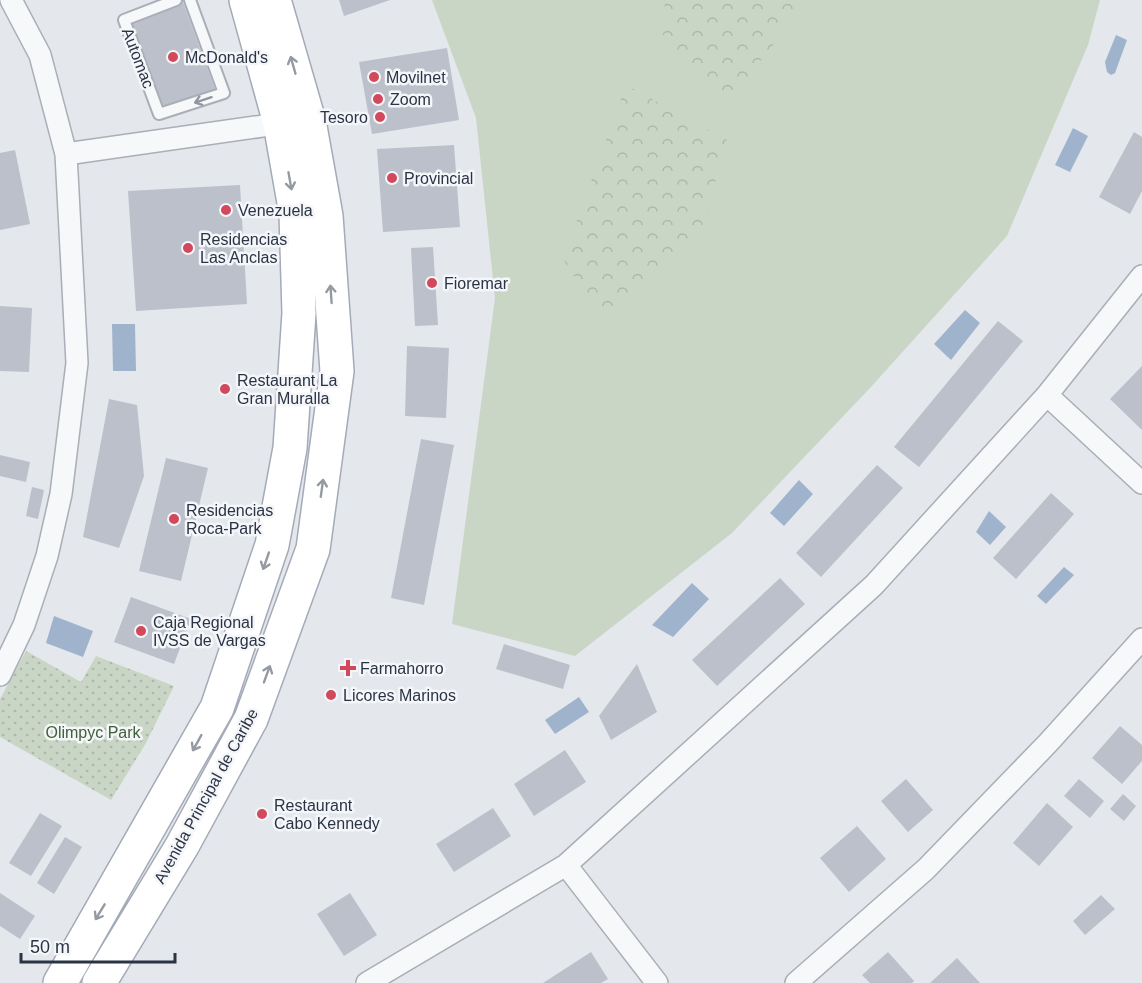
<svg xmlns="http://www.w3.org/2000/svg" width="1142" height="983" viewBox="0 0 1142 983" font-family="Arial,sans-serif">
<defs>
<pattern id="forest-crowns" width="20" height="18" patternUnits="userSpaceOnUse" patternTransform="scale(1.5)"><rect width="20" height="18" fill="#c9d6c5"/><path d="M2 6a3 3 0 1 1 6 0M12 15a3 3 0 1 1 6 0" fill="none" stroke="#adb8ab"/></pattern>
<pattern id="park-dots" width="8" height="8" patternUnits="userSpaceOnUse" patternTransform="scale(1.5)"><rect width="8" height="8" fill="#c9d6c5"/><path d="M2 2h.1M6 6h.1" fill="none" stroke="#adb8ab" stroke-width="1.8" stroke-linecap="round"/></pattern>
</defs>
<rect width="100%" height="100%" fill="#e4e7ec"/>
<!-- grass -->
<path fill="#c9d6c5" d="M432,0H1100L1088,45L1007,236L870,388L732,533L575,656L452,624L495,298L476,118Z"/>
<!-- forest -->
<path fill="url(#forest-crowns)" d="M666,0H808L727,104L658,29Z
M626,85L727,140L704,223L603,323L563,259Z"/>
<!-- park -->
<path fill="url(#park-dots)" d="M26,651L81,682L96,656L174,686L146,743L111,800L0,737V699Z"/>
<!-- water -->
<path fill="#9fb4cc" d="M1116,35L1127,40L1115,73L1111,75L1107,72L1105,62Z
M1073,128L1088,136L1070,172L1055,165Z
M965,310L980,323L951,360L934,344Z
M112,324H135L136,371H113Z
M799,480L813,494L784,526L770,513Z
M989,511L1006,527L990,545L976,532Z
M1064,567L1074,575L1046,604L1037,596Z
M692,583L709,599L673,637L652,625Z
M54,616L93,631L83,657L46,643Z
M579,697L589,712L555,734L545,720Z"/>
<!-- building -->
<path fill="#bbc0ca" d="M339,0H390L344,16Z
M183,2L216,92L163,111L130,21Z
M447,48L459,120L372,134L359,62Z
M1134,132L1142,137V191L1130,214L1099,197Z
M454,145L460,227L383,232L377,149Z
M15,150L30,224L0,230V153Z
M240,185L247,304L136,311L128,191Z
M433,247L438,325L415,326L411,248Z
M0,306L32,308L29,372L0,371Z
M998,321L1023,341L919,467L894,447Z
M407,346L449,348L446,418L405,416Z
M1142,366V430L1110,399Z
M109,399L137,405L144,476L119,548L83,537Z
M421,439L454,445L424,605L391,598Z
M0,455L30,462L26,482L0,476Z
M166,458L208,468L181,581L139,571Z
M877,465L903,488L821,577L796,553Z
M32,487L44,490L38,519L26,516Z
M1051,493L1074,514L1016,579L993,558Z
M780,578L805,604L717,686L692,660Z
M131,597L191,619L174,664L114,642Z
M504,644L570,665L563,689L496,669Z
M637,664L657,712L611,740L599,716Z
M1120,726L1142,745V761L1122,784L1092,758Z
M565,750L586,782L534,816L514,784Z
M906,779L933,810L908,832L881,801Z
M1079,779L1104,801L1090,818L1064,796Z
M1123,794L1136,806L1124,821L1110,809Z
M1047,803L1073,827L1039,866L1013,843Z
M493,808L511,836L454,872L436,844Z
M40,813L62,826L31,876L9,863Z
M857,826L886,859L849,892L820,858Z
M65,837L82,847L54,894L37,883Z
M0,893L35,916L20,939L0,926Z
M350,893L377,935L344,956L317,914Z
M1101,895L1115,909L1085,935L1073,921Z
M591,952L608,979L601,983H543Z
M888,952L914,981L912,983H870L862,975Z
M957,958L980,983H930Z"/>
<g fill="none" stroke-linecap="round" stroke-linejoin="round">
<defs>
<path id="service" d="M176,0L124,20L159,114L224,93L190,0"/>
<path id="minor" d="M66,154L291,122
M1047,395L1142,483
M0,675L24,625L47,556L61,494L77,363L66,154L40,55L11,0
M566,865L657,983
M367,983L566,865L874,585L1047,395L1142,276
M796,983L926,869L1048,743L1142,639"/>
<path id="primary" d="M60,983L217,708L272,545L290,448L299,313L296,214L280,123L246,0
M99,983L182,846L251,719L313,549L337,371L326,216L309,121L274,0"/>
</defs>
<!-- service casing -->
<use href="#service" stroke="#a9aeb7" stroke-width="14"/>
<!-- minor casing -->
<use href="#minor" stroke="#a9aeb7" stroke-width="24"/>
<!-- primary casing -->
<use href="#primary" stroke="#a3abb8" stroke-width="36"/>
<!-- service -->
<use href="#service" stroke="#f7f8fa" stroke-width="10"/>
<!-- minor -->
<use href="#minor" stroke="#f7f8fa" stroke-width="21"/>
<!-- primary -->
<use href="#primary" stroke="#fff" stroke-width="33"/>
</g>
<!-- one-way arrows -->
<defs><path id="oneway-shaft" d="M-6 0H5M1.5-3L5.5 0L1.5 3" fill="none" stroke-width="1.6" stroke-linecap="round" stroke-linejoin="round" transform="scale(1.5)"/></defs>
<g stroke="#959aa2">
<use href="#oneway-shaft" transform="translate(293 65) rotate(-106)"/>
<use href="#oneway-shaft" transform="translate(290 181) rotate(80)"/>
<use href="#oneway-shaft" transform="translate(331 294) rotate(-94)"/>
<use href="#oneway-shaft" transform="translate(322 488) rotate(-82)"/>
<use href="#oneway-shaft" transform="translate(266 561) rotate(109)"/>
<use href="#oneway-shaft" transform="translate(267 674) rotate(-70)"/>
<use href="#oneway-shaft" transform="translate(197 743) rotate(119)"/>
<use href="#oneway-shaft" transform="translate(100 912) rotate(121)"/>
</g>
<use stroke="#9196a0" href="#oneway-shaft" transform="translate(203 100) rotate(162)"/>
<!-- markers -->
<g fill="#d1495b" stroke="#f4f6f9" stroke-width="2">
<circle cx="173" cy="57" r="6"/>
<circle cx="374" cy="77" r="6"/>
<circle cx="378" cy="99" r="6"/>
<circle cx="380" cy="117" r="6"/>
<circle cx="392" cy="178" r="6"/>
<circle cx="226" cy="210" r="6"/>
<circle cx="188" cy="248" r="6"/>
<circle cx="432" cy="283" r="6"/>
<circle cx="225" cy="389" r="6"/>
<circle cx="174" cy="519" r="6"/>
<circle cx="141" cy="631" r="6"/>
<path d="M345 659h6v6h6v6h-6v6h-6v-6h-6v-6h6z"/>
<circle cx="331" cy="695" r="6"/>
<circle cx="262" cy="814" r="6"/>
</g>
<g text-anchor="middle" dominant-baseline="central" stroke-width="5" stroke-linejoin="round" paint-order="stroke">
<!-- poi labels -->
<g font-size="16" fill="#2b3445" stroke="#f4f6f9" text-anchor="start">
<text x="185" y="57">McDonald's</text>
<text x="386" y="77">Movilnet</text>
<text x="390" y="99">Zoom</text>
<text x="368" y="117" text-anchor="end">Tesoro</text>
<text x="404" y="178">Provincial</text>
<text x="238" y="210">Venezuela</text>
<text x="200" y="239">Residencias<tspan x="200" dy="18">Las Anclas</tspan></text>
<text x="444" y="283">Fioremar</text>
<text x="237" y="380">Restaurant La<tspan x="237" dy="18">Gran Muralla</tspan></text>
<text x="186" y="510">Residencias<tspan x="186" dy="18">Roca-Park</tspan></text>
<text x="153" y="622">Caja Regional<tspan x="153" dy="18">IVSS de Vargas</tspan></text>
<text x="360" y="668">Farmahorro</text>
<text x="343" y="695">Licores Marinos</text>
<text x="274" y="805">Restaurant<tspan x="274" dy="18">Cabo Kennedy</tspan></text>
</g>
<!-- street labels -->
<g font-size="16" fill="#2b3445" stroke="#f4f6f9">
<text transform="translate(138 58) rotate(69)">Automac</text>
<text transform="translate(206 796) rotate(-61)">Avenida Principal de Caribe</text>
</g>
<!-- park labels -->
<g font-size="16" fill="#3f6138" stroke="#f4f6f9">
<text x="93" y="732">Olimpyc Park</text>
</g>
</g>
<!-- scale -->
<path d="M21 953v9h154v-9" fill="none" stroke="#2b3445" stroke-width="3"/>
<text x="30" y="953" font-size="18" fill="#2b3445" stroke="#f4f6f9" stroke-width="4.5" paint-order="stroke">50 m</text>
</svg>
